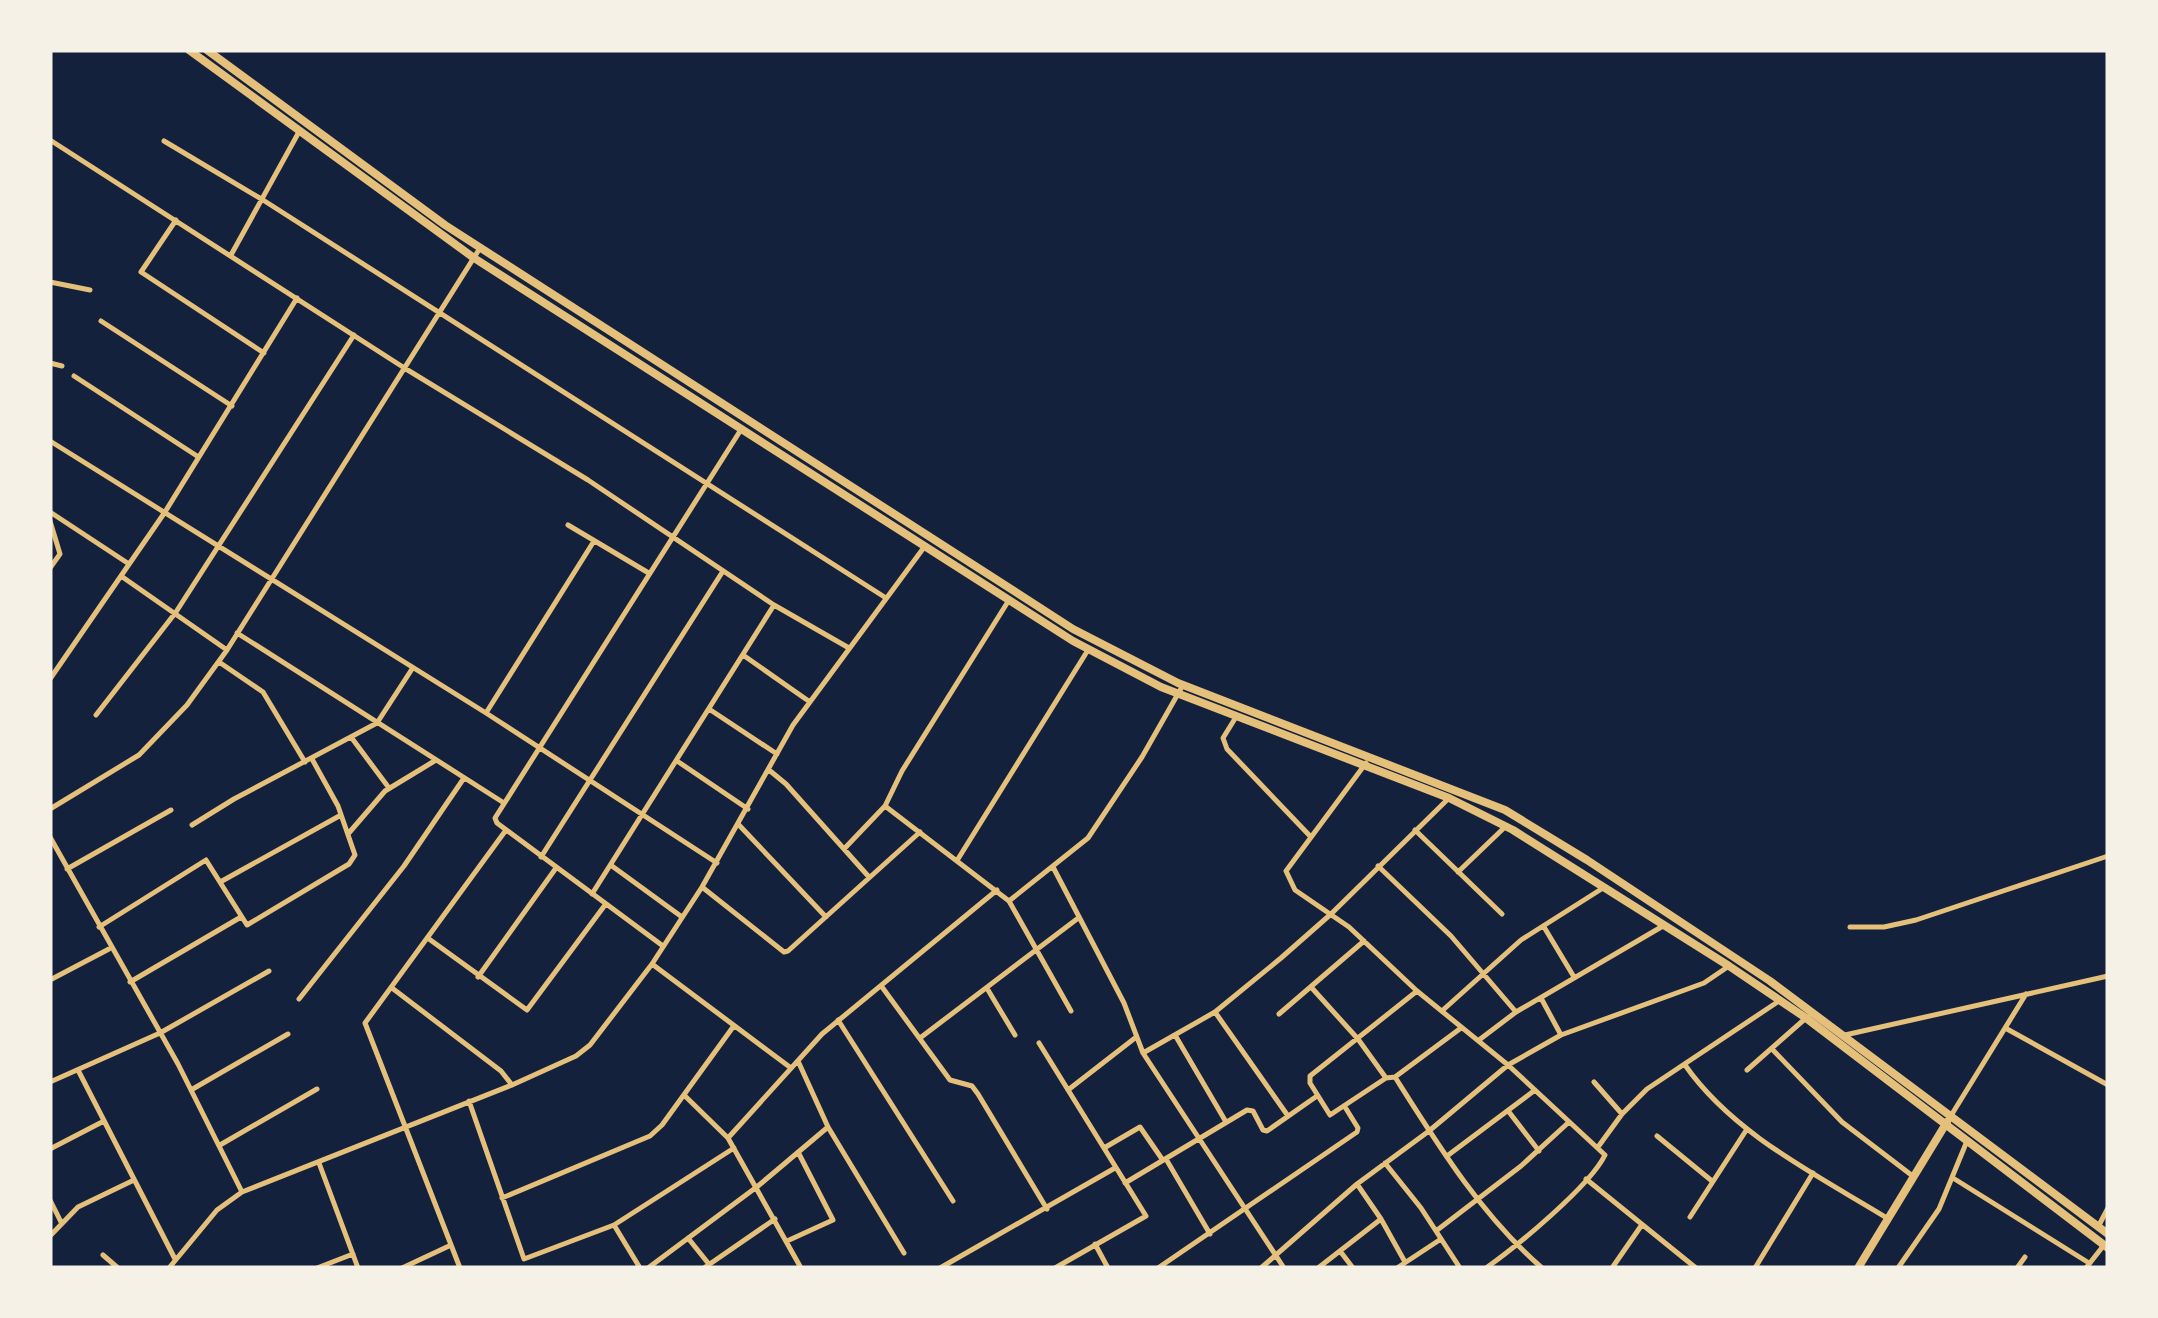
<svg xmlns="http://www.w3.org/2000/svg" width="2158" height="1318" viewBox="0 0 2158 1318" font-family="'Sofia Sans Condensed',sans-serif">
<rect width="100%" height="100%" fill="#14213d"/>
<g fill="none" stroke-linecap="round" stroke-linejoin="round">
<!-- minor -->
<path stroke="#e5c07b" stroke-width="5" d="M50,140L406,369L588,480L774,605L849,648
M164,141L263,200L886,598
M176,220L141,272L264,353
M231,255L300,130
M50,282L90,290
M101,321L232,406
M50,363L62,366
M74,376L197,456
M50,441L486,713L717,863
M50,512L129,564
M50,521L60,554L50,568
M568,525L647,572
M121,576L227,650
M237,633L504,803
M743,655L810,702
M219,662L263,692L305,762
M50,679L165,512L297,298
M709,709L777,754
M486,713L594,541
M96,715L176,612L354,335
M1236,717L1223,738L1227,749L1310,836
M351,737L389,788
M677,761L748,809
M1366,763L1286,871L1295,890L1349,927L1417,991L1508,1065L1605,1155C1590,1186 1516,1247 1486,1268
M769,770L786,784L869,877
M885,806L1009,901L1071,1011
M50,809L139,755L187,705L227,650L480,248
M192,825L234,799L377,723L412,669
M739,825L826,917
M1415,830L1502,914
M348,834L385,791L436,760
M50,837L178,1064L242,1192
M844,849L885,806L902,771L1009,600
M541,857L723,571
M958,859L1088,650
M612,866L682,917
M1378,866L1451,936L1516,1012
M1053,867L1124,1003L1143,1053L1284,1268
M67,869L171,810
M1458,872L1506,826
M222,881L341,815
M702,887L784,952L788,951L920,832
M592,894L774,605
M1009,901L1088,838L1142,757L1183,685
M99,927L206,860L247,925L349,864L355,855L338,806L312,759
M1544,927L1574,977
M1850,927H1884L1916,920L2108,856
M429,939L527,1010L605,905
M663,946L497,823L495,818L742,428
M652,964L791,1068
M478,977L556,868
M50,980L109,949
M130,982L241,917
M882,987L950,1080L972,1086L978,1094L1047,1209
M1311,987L1358,1039L1386,1078
M392,988L501,1071L512,1085
M988,990L1015,1035
M1417,991L1310,1076V1083L1330,1115L1386,1078L1395,1077L1461,1028
M1541,998L1561,1035
M299,999L404,866L464,778
M1443,1010L1521,940L1603,888
M1215,1012L1288,1116
M1279,1014L1364,941
M838,1020L953,1201
M2007,1029L2108,1085
M1175,1035L1226,1122
M1845,1035L2108,976
M920,1038L1077,919
M1479,1040L1516,1012L1663,926
M1039,1043L1146,1216L1055,1268
M1772,1049L1842,1122L1914,1177
M1143,1053L1215,1012L1281,958L1331,914L1449,798
M798,1061L828,1127L904,1253
M1685,1065C1733,1134 1817,1175 1887,1218
M78,1070L175,1259
M1747,1070L1806,1018
M1395,1077C1438,1145 1481,1215 1542,1268
M50,1082L160,1033L269,971
M1594,1082L1622,1114
M191,1090L288,1034
M1068,1090L1135,1038
M684,1095L728,1138L801,1268
M469,1101L524,1259L614,1225L734,1148
M1509,1112L1539,1151
M1952,1114L2026,994
M1657,1136L1712,1181
M728,1138L822,1034L997,890
M220,1145L317,1089
M1598,1147L1622,1114L1647,1089L1779,1001
M1104,1148L1140,1127L1162,1159
M50,1149L104,1121
M1447,1156L1535,1090
M1166,1159L1210,1234
M319,1163L358,1268
M1385,1163L1421,1208L1460,1268
M1953,1178L2089,1263
M1586,1179L1696,1268
M1125,1183L1247,1110L1253,1111L1263,1130L1267,1131L1317,1096
M1357,1184L1381,1219L1405,1262
M502,1198L650,1136L662,1125L733,1027
M50,1200L61,1222
M1690,1217L1747,1129
M614,1225L640,1268
M2098,1227L2108,1208
M1436,1231L1521,1166L1569,1122
M50,1236L78,1207L134,1180
M688,1238L708,1263
M787,1241L833,1220L798,1152
M1095,1244L1108,1268
M1340,1251L1353,1268
M103,1255L118,1268
M169,1268L217,1210L242,1192L512,1085L576,1056L590,1045L652,964L702,887L793,725L925,546
M317,1268L353,1254
M402,1268L449,1246
M460,1268L365,1023L506,830
M648,1268L758,1186L828,1127
M704,1268L775,1219
M940,1268L1115,1168
M1158,1268L1357,1132L1358,1128L1345,1107
M1261,1268L1357,1184L1429,1131L1508,1065L1561,1035L1704,983L1729,966
M1318,1268L1381,1219
M1397,1268L1441,1239
M1612,1268L1641,1226
M1755,1268L1813,1173
M1898,1268L1939,1209L1967,1141
M2017,1268L2025,1257
M2086,1268L2104,1245"/>
<!-- tertiary -->
<path stroke="#e5c07b" stroke-width="8" d="M1858,1268L1947,1122"/>
<!-- secondary -->
<path stroke="#e5c07b" stroke-width="8" d="M189,50L474,258L1073,641L1161,687L1449,798L1513,830L1729,966L1806,1018L2108,1248
M207,50L445,225L1073,629L1178,683L1505,810L1587,860L1770,981L2108,1234"/>
</g>
<!-- border -->
<rect width="2158" height="1318" fill="none" stroke="#f6f1e7" stroke-width="105"/>
</svg>
